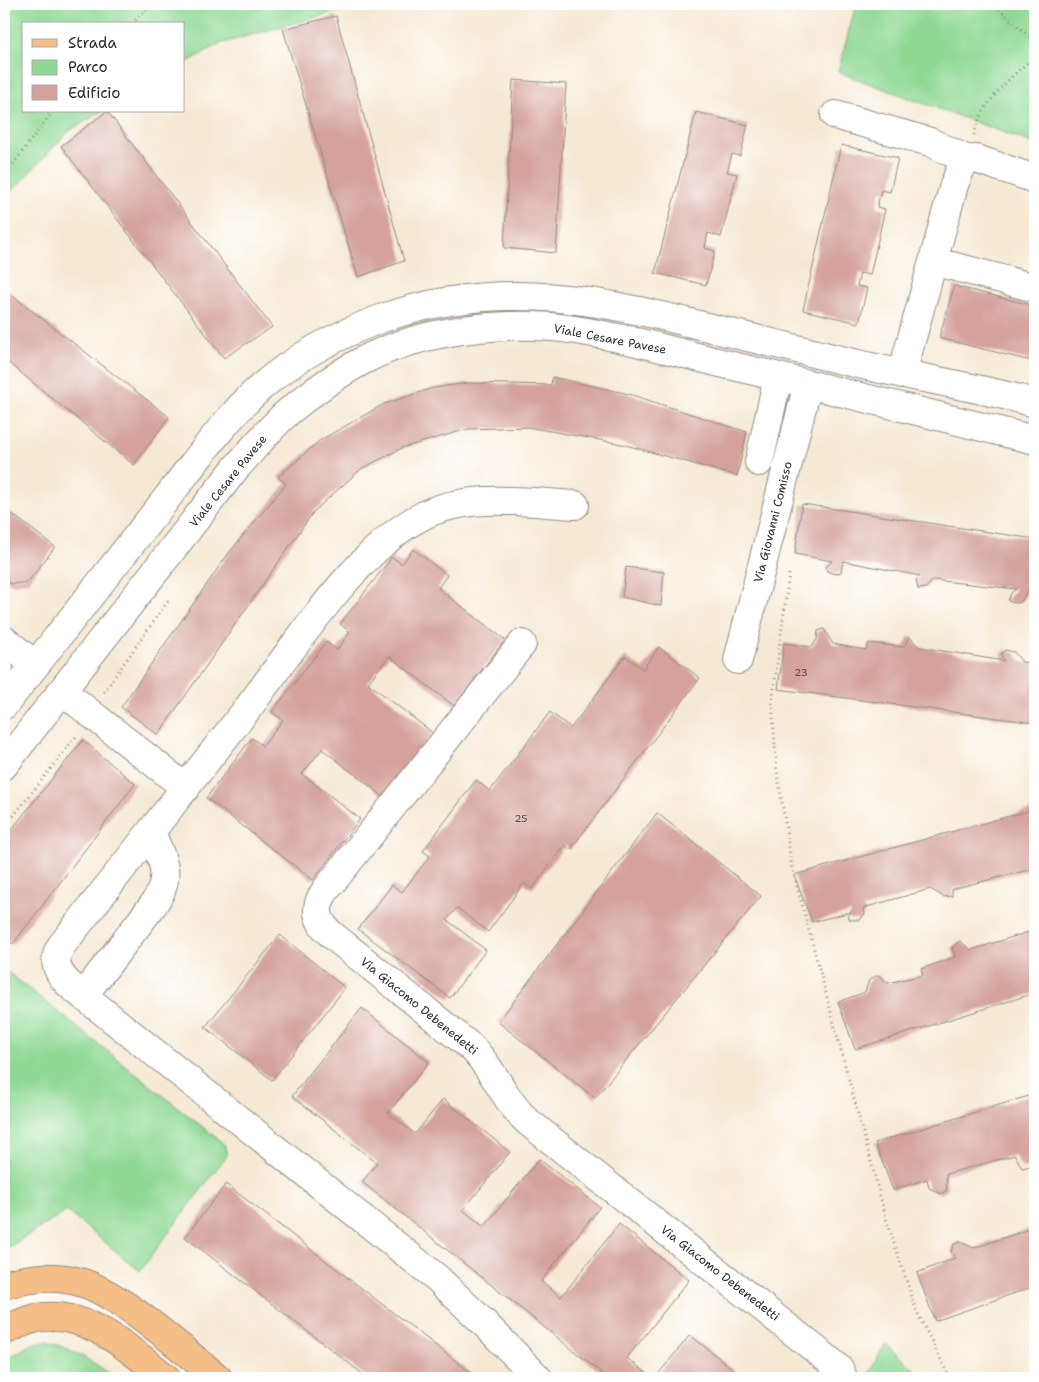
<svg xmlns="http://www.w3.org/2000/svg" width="1039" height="1382" viewBox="0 0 1039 1382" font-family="'Shantell Sans',sans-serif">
<rect width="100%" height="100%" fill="#fff"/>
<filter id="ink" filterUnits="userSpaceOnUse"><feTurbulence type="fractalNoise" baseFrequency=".02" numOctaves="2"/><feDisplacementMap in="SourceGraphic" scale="10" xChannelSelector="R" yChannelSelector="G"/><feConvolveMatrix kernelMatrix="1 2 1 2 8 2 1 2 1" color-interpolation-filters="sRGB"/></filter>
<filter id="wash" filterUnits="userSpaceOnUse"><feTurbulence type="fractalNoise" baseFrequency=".0096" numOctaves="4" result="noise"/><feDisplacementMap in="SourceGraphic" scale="20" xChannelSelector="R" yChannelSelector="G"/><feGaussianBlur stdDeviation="1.12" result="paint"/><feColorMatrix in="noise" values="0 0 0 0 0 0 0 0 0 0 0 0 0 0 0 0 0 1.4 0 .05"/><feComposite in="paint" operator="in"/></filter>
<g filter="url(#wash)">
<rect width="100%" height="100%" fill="#f6e9d4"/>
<!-- green -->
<path fill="#90d995" stroke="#5e8260" d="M4,4H398L338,11L219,44L184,64V24H24V111H103L69,131L4,199Z
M856,4H1035V144L838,72Z
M4,969L224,1144L227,1155L140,1271L67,1211L4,1250Z
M46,1342C73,1348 93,1362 116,1378H4V1360L32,1344Z
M885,1344L924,1378L867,1377Z"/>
<g id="blocks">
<!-- building -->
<path fill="#d4a19b" d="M336,16L404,261L358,277L283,29Z
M513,80L566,84L556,253L504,248Z
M107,111L272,327L224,358L61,146Z
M696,112L748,125L740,156L732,154L727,172L737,174L721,237L708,233L705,248L715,251L706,285L655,273Z
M841,145L898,158L890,192L881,190L877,207L885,209L870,275L860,273L857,286L867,288L859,323L803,310Z
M954,286L1035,306V362L939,338Z
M4,289L169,417L134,465L4,359Z
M552,377L629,394L747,432L737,476L622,444L528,427L468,429L402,448L361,469L314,511L158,735L121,707L228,554L286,484L278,477L319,441L384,404L433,388L468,383L551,385Z
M802,504L1035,539V593L1027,592L1021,602L1016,603L1008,601L1011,593L1016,589L933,580L926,588L918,589L916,580L920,576L843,561L841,572L835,574L827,571L826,567L832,561L795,554Z
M4,508L55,547L28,582L11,584L4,579Z
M413,549L447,575L438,588L505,640L454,706L389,656L368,683L433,733L384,797L322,749L302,774L360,819L313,880L206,798L252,738L263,746L283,720L272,712L326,642L337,650L350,632L340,624L392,557L402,564Z
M626,567L664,572L661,606L622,597Z
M824,629L833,644L866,650L869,643L904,647L909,636L919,647L1004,661L1001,654L1005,650L1014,652L1022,662L1035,664V723L778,689L784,643L812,647L817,639L818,631Z
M659,647L700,678L570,850L565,845L532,889L524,883L488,932L457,908L447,920L486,950L450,998L358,929L392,885L402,892L430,856L423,851L476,780L490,791L550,712L571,728L625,656L643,669Z
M83,740L135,784L13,944L4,937V839Z
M1035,809V871L1029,870L952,889V896L944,897L930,889L863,908L865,914L859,920H850L848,916L851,912L812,922L794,875Z
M657,813L761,896L595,1098L498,1022Z
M1035,930V993L855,1049L838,1002L865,992L869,980L878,975L888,983L923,975L921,969L955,957L952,947L960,941L971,950Z
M280,935L345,988L272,1080L205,1027Z
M362,1008L429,1062L388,1113L415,1134L443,1099L510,1152L463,1210L484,1227L539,1159L600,1207L541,1281L561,1297L619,1224L689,1280L627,1358L653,1378H608L362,1182L377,1163L292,1096Z
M1035,1094V1152L1032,1153L1034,1159L1031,1166L1022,1168L1015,1155L946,1174L947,1190L941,1194L929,1188L927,1179L893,1190L875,1143Z
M226,1184L478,1378H368L185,1237Z
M1035,1227V1286L935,1321L917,1273L955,1258L951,1251L954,1244L960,1242L974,1248Z
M690,1335L744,1378H655Z"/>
</g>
</g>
<g filter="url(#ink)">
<use href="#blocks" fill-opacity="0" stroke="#908a80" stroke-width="1"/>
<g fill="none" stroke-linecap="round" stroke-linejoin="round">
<defs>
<path id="minor" d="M835,115L930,142L968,160
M933,261L1035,288
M902,374L954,185L961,168L968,160L976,159L1035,179
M759,462L778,377
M4,640L35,665
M522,644L325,891C313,908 317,922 332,935L471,1047C494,1069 504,1100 527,1121L830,1361L840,1370L843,1378
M738,660L808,384
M62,691L186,788
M4,705C57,638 110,571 163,503C194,464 224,420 261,387C297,356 339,334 383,318C526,268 645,314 785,346C824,356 864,366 904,374C948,383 992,391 1035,403
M4,765L235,469C252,450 269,429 288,412C311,393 336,375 362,361C420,330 505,320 569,329C624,337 679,353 733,366C834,390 935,415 1035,440
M83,996L153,905C173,877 163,861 151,832
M538,1378L482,1321L437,1278L71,986C58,974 51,962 61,946C123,866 186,788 248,708C293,649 357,549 422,516C467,493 527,502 575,505"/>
<path id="major" d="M4,1285C30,1277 56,1274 83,1283C125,1297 182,1350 218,1378
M4,1331C17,1325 29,1318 44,1317C90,1313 132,1351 166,1378"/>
</defs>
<!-- minor casing -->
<use href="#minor" stroke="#908a80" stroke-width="30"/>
<!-- major casing -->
<use href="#major" stroke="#908a80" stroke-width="30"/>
<!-- path -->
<path stroke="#908a80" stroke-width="3" stroke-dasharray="1 4" stroke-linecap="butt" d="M990,4L999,9L1035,42
M132,24L151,4
M974,135C982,101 1010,78 1035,56
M4,176L53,111
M789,574L772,703L777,771L792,867L886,1218L916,1310L950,1378
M104,692L168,601
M4,828L78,734"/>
<!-- minor -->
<use href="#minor" stroke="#fff" stroke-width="28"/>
<!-- major -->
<use href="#major" stroke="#f6be87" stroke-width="28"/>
</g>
</g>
<g text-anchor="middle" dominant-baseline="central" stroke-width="4" stroke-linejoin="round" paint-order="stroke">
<!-- number labels -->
<g font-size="10" fill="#554847">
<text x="801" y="672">23</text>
<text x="521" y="818">25</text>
</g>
<!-- street labels -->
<g font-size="12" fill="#2b2b2b" stroke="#fff">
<text transform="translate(610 339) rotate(11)">Viale Cesare Pavese</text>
<text transform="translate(228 481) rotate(-51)">Viale Cesare Pavese</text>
<text transform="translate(773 522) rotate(-76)">Via Giovanni Comisso</text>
<text transform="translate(419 1006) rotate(39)">Via Giacomo Debenedetti</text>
<text transform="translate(720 1273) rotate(38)">Via Giacomo Debenedetti</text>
</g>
</g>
<!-- margin -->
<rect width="1039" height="1382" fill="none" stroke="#fff" stroke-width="20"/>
<!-- legend -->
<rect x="22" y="22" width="162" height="90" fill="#ffffff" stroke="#aaaaaa"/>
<rect x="32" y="39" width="25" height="8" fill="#f6be87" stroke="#aaaaaa"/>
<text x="68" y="48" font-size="15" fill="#2b2b2b">Strada</text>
<rect x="32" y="60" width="25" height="15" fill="#90d995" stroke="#aaaaaa"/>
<text x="68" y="72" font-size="15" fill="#2b2b2b">Parco</text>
<rect x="32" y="85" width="25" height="15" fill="#d4a19b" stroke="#aaaaaa"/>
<text x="68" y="98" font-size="15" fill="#2b2b2b">Edificio</text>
</svg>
